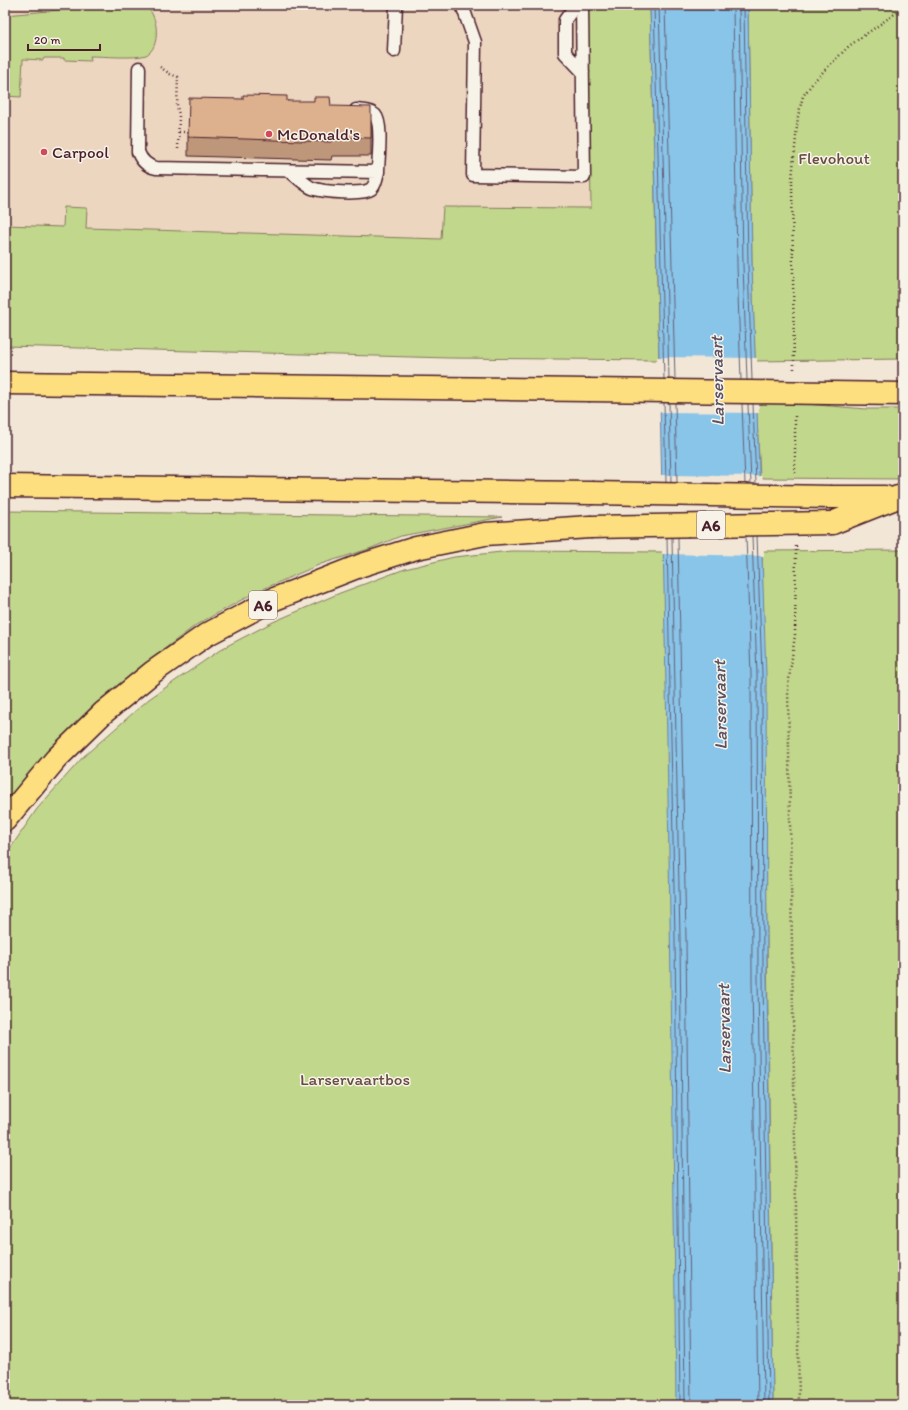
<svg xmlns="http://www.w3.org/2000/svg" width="908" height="1410" viewBox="0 0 908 1410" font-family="Itim,sans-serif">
<rect width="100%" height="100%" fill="#f2e6d6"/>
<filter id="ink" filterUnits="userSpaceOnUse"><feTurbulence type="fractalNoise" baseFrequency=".025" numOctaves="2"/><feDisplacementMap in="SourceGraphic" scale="8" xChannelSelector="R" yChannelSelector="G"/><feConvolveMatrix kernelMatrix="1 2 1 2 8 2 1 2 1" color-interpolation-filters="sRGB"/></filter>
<g filter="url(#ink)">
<!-- built -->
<path fill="#ecd6c0" d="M5,5H620L628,253L5,233Z"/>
<!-- green -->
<path fill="#c1d78c" stroke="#867b5c" d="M115,5C121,5 140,3 145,6C159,14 161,48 146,55C135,59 103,56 90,56L91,61L64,60V58H44L43,60L23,59L21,97L5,96V15Z
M588,5H650L659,360L449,358L5,346V225L63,227L64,207L87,208L86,228L441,239L443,207L591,208Z
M748,5H903V359L755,361L752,265Z
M756,400L867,409H903V479L760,478Z
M5,511L502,517L401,536L369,549L321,564L256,592L196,625L142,666L99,701L44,755L5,803Z
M903,550V1405H773L762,551Z
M511,551L664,552L684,1405H5V856L37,809L83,757L149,699L223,648L273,622L340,593L405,569L454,557Z"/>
<!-- water -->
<path fill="#89c4e9" stroke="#70829d" d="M650,5H748L752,265L766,674L767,978L773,1405H676C672,938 663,472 650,5Z"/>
<!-- pier -->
<path fill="#f2e6d6" d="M657,357L757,358L759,413L659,412Z
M660,475L762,476L764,556L662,554Z"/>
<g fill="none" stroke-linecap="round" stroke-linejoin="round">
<!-- shore -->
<path stroke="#636177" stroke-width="1" d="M654,5L664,379
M659,5L669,379
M665,5L675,379
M733,5L737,265L741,380
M739,5L743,265L747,380
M744,5L748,265L752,380
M664,403L666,482
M669,403L671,482
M675,403L677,482
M742,404L745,484
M748,404L751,484
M753,404L756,484
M746,536L751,675L752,978L758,1405
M752,536L757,675L758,978L764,1405
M757,536L762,674L763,978L769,1405
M667,538L675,939L680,1405
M672,538L680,939L685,1405
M678,538L686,939L691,1405"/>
<defs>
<path id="lane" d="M462,5L475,42L473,175L584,177L582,5
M576,5L565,20V53L583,72
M394,51L396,5
M139,68L138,152C141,160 147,166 156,168L378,172C378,160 383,124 375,115C370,110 363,111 356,110
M290,171C297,177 304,184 312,188C322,192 363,195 371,189C376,185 376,178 378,172"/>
<path id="highway" d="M5,383L588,390
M830,393L903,394
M5,486L591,493
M832,497H885
M832,523L898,497
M5,820L56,759L103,713L153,672L206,635L272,600L362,565L416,548L485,534L590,527"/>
</defs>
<!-- lane casing -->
<use href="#lane" stroke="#4a1f2b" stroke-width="15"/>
<!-- highway casing -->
<use href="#highway" stroke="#4a1f2b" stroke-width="25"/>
<!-- path -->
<path stroke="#4a1f2b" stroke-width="2.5" stroke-dasharray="1 3" stroke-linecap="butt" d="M160,67L170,74L178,77L177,106L179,115L178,150
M179,132H188
M794,369L792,179L798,116L803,96L815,80L849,46L903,8
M795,416V473
M796,546L795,635L788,687L799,1405"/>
<!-- lane -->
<use href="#lane" stroke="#f7f3e8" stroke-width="12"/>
<!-- highway -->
<use href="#highway" stroke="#fedf80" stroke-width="22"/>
<defs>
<path id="highway-bridge" d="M588,390L830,393
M591,493L832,497
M590,527L832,523"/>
</defs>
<!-- highway-bridge casing -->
<use href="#highway-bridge" stroke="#4a1f2b" stroke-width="25" stroke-linecap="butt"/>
<!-- highway-bridge -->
<use href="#highway-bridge" stroke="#fedf80" stroke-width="22"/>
</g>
<!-- wall -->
<path fill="#be977a" stroke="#4a1f2b" d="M498,5H505V6H498Z
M287,101L331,106L371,126V156H332L331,160L188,156V137Z"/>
<!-- building -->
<path fill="#ddb08e" stroke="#4a1f2b" d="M243,95L287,96V101H314V97H330L331,106L371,107V138L332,137L331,142L188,137L189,98L243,99Z"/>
</g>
<!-- markers -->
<g fill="#d1495b" stroke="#f7f3e8" stroke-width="1.5">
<circle cx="269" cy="134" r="4"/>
<circle cx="44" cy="152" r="4"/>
</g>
<g text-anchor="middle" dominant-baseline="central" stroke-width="3" stroke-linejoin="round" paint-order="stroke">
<!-- shield labels -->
<g fill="#f7f3e8" stroke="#7e5f64" stroke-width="1">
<rect x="697" y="511" width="28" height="28" rx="3"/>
<rect x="249" y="591" width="28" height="28" rx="3"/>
</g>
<g font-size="16" font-weight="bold" fill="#4a1f2b">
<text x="711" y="525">A6</text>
<text x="263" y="605">A6</text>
</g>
<!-- poi labels -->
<g font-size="17" fill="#4a1f2b" stroke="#f7f3e8" text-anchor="start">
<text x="277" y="134">McDonald's</text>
<text x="52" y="152">Carpool</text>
</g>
<!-- park labels -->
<g font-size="17" fill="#684d43" stroke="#f7f3e8">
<text x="834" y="158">Flevohout</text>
<text x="355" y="1079">Larservaartbos</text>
</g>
<!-- water labels -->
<g font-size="18" font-style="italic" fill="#5d5164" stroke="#f7f3e8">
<text transform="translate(717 381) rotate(-91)">Larservaart</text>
<text transform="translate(720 705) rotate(-91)">Larservaart</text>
<text transform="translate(724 1029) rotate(-91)">Larservaart</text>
</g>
</g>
<!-- margin -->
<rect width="908" height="1410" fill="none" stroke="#f7f3e8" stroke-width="20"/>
<rect x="10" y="10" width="888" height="1390" fill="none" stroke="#4a1f2b" stroke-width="1.5" filter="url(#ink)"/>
<!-- scale -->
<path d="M28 44v6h72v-6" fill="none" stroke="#4a1f2b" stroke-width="2"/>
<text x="34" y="44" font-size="12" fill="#4a1f2b" stroke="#f7f3e8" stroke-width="3" paint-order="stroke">20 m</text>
</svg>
